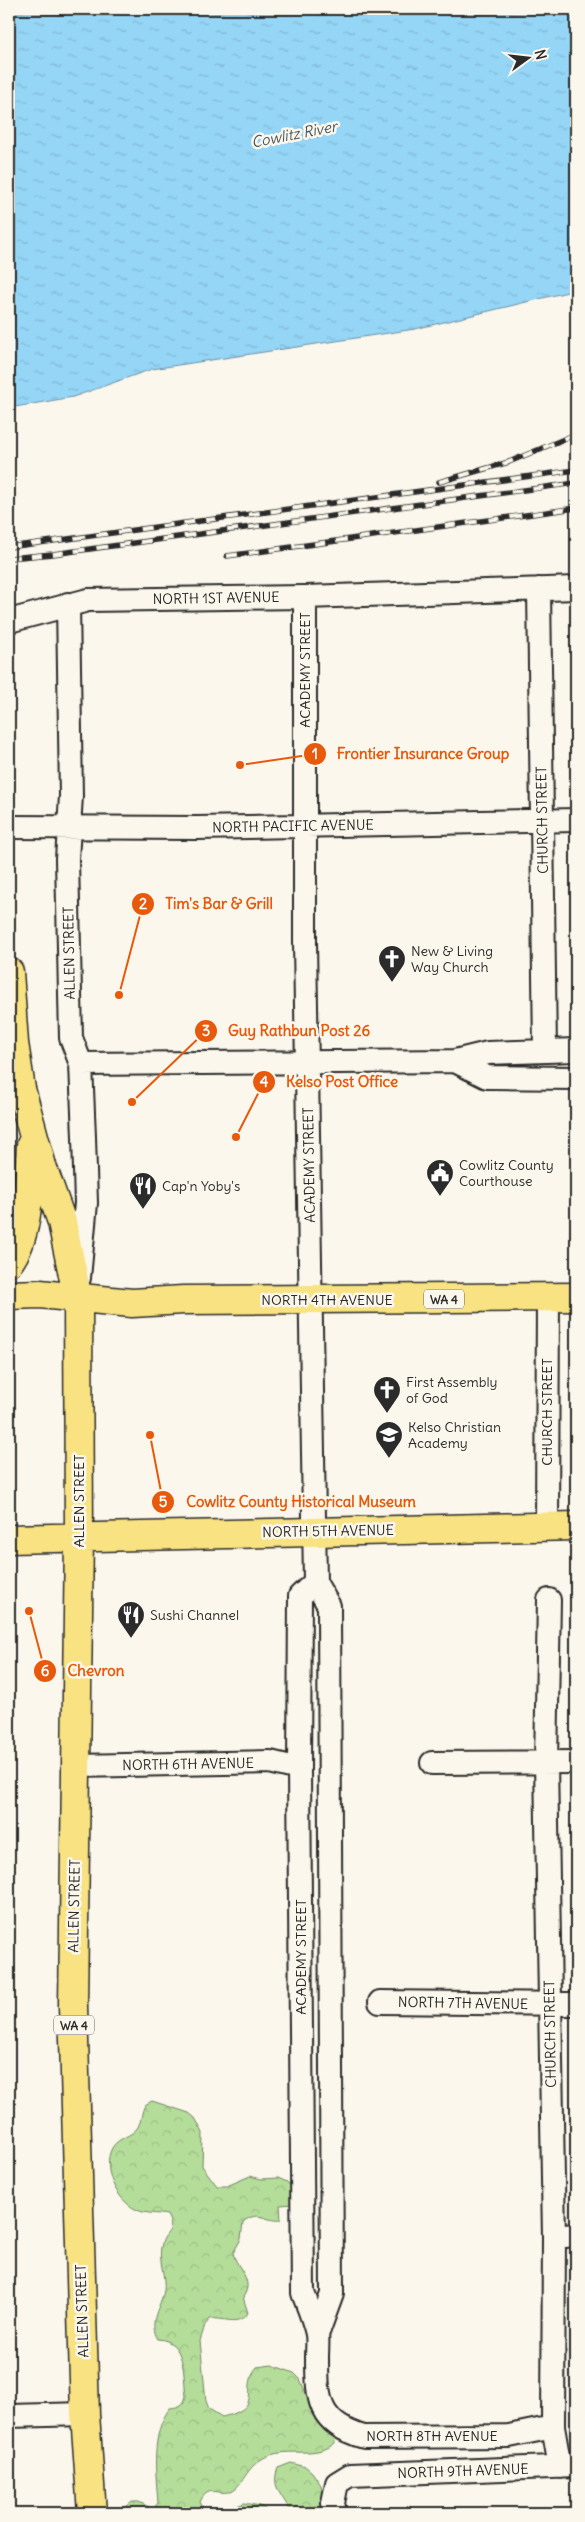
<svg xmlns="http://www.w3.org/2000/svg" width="585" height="2522" viewBox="0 0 585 2522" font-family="Delius,sans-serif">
<defs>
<pattern id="forest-crowns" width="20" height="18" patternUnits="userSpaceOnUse" patternTransform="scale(1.25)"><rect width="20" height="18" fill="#b5dd9a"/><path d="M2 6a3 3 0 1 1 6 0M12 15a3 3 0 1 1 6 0" fill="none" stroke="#9cbe85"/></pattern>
<pattern id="water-ripples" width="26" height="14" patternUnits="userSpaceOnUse" patternTransform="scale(1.25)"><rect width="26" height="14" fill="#95d5f6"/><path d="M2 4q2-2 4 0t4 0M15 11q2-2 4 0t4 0" fill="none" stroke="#81b7d3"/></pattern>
</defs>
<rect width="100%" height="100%" fill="#fbf7ec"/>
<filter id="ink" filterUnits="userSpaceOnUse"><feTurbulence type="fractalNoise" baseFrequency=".02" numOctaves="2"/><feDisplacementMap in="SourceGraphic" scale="10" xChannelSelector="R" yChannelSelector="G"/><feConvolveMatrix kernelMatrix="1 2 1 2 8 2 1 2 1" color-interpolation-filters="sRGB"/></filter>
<g filter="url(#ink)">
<!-- forest -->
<path fill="url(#forest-crowns)" stroke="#708462" d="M152,2101L189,2113L195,2118L203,2133L202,2166L217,2186H227L250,2176L261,2179L278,2178L287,2182L292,2188L293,2204L280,2205L281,2220C265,2222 259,2209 243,2222L241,2239L233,2253C237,2269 255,2280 243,2297L248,2313C237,2327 225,2317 210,2319L205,2325L200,2341L206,2401L209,2409L222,2417C266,2407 239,2391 257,2367L272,2365L294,2373L300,2379L310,2403L334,2435L335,2443C317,2459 289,2447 268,2456C247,2464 244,2484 233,2490C219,2498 209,2482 200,2502L204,2509L216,2513H126V2507L132,2502H139L153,2509L158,2503C156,2473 150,2434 170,2408C180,2407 184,2405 186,2396C183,2373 186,2341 158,2339C147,2322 161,2307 164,2290C166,2275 157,2259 162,2243C166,2230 176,2232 167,2215C157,2213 146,2214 137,2210C117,2201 101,2169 112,2148C118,2137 132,2137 138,2127C142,2120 141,2112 145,2105Z
M291,2463L306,2467L312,2472L321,2485L325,2501L338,2513H291C284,2496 270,2488 278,2468Z
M244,2503L260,2506L271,2513H234L237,2506Z"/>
<!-- water -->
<path fill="url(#water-ripples)" stroke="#6b91a5" d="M9,9H576V290L415,329L152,369L73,397L9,408Z"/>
<!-- pier -->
<path fill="#fbf7ec" d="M9,287L14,409L9,410Z"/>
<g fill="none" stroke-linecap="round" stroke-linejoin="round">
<defs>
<path id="minor" d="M539,589L545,1051
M305,597V942L315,1582L329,1606L332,2294L317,2335
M68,604L71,796L67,859L71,1038L81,1064L84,1137L86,1203L79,1278
M9,621L88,600L305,597L576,588
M9,827L198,828L576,820
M455,1061L487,1077L576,1078
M81,1064L455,1061L488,1053L576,1050
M547,1527L548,1297
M315,1582L300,1596L299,1769L303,2293C308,2306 314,2320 317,2334C318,2341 317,2350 317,2357C317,2400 318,2424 364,2437L509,2436L553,2427
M549,1600L546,1762L554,2237L553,2427L560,2467
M432,1763L576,1762
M76,1766L270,1762L299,1769
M380,2002L576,2004
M554,2237L576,2235
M9,2416L85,2414
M335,2513L333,2503L337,2483L350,2475L576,2466"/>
<path id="major" d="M9,972L14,1043L21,1089L42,1166L62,1222L78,1299L79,1536L73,2005L85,2414L92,2513
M9,1262C31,1233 28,1181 31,1145
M9,1295L40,1294L132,1303L183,1300L576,1297
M9,1539L576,1526"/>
</defs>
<!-- minor casing -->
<use href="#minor" stroke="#2b2b2b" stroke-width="26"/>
<!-- major casing -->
<use href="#major" stroke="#2b2b2b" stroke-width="31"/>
<!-- minor -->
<use href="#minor" stroke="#fbf7ec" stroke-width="22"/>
<!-- major -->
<use href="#major" stroke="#f8e281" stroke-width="28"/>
<defs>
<path id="rail" d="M439,482L509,462L576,434
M9,547L576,470
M227,556L576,508
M9,558L53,554L576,483"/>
</defs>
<!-- rail casing -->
<use href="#rail" stroke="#2b2b2b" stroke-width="5.5"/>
<!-- rail -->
<use href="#rail" stroke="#fbf7ec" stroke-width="4" stroke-dasharray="11" stroke-linecap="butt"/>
</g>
</g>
<!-- icons -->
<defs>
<symbol id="church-pin" viewBox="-11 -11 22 30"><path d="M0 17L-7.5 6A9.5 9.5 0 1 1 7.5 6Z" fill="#2b2b2b" stroke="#fbf7ec"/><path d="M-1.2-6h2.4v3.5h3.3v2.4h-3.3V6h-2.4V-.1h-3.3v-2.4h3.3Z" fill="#fff"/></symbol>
<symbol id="civic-pin" viewBox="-11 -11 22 30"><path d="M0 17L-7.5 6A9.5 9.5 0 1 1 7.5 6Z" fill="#2b2b2b" stroke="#fbf7ec"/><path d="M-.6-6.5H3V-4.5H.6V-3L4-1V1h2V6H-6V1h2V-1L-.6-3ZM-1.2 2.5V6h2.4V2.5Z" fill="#fff"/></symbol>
<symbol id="restaurant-pin" viewBox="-11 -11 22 30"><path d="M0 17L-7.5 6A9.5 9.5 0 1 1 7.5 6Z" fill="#2b2b2b" stroke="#fbf7ec"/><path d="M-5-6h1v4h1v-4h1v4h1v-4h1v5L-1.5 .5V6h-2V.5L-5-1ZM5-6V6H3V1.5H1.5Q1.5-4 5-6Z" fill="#fff"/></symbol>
<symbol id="school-pin" viewBox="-11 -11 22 30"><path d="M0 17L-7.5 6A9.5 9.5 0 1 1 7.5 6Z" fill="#2b2b2b" stroke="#fbf7ec"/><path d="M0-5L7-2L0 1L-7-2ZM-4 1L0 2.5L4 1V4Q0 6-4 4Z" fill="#fff"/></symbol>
</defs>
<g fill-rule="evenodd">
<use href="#church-pin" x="376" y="943" width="32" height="43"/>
<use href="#civic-pin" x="424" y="1157" width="32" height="43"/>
<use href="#restaurant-pin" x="127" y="1170" width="32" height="43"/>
<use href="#church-pin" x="371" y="1374" width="32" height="43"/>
<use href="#school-pin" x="373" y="1419" width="32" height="43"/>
<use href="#restaurant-pin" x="115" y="1599" width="32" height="43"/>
</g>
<g text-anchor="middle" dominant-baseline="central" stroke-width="5" stroke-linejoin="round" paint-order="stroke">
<!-- shield labels -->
<g fill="#fbf7ec" stroke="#696865" stroke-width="1">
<rect x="424" y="1289.5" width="40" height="19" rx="4"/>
<rect x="54" y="2015.5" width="40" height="19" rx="4"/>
</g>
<g font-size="12" font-weight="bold" fill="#2b2b2b">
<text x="444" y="1299">WA 4</text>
<text x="74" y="2025">WA 4</text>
</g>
<!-- street labels -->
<g font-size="14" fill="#2b2b2b" stroke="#fbf7ec">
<text transform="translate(216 598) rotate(-1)">NORTH 1ST AVENUE</text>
<text transform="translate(305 670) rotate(-90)">ACADEMY STREET</text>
<text transform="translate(542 820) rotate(-91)">CHURCH STREET</text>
<text transform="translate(293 826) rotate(-1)">NORTH PACIFIC AVENUE</text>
<text transform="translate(69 953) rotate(-91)">ALLEN STREET</text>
<text transform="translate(309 1165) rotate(-91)">ACADEMY STREET</text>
<text x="327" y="1300">NORTH 4TH AVENUE</text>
<text transform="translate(547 1412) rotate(-90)">CHURCH STREET</text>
<text transform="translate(79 1501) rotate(-90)">ALLEN STREET</text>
<text transform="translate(328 1531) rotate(-1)">NORTH 5TH AVENUE</text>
<text transform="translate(188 1764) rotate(-1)">NORTH 6TH AVENUE</text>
<text transform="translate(74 1906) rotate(-89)">ALLEN STREET</text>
<text transform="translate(301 1957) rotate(-90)">ACADEMY STREET</text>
<text transform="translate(463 2003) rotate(1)">NORTH 7TH AVENUE</text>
<text transform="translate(550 2034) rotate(-91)">CHURCH STREET</text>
<text transform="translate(82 2311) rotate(-92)">ALLEN STREET</text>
<text x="432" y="2436">NORTH 8TH AVENUE</text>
<text transform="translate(463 2471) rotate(-2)">NORTH 9TH AVENUE</text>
</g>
<!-- poi labels -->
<g font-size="14" fill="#2b2b2b" stroke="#fbf7ec" text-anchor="start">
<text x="411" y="951">New &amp; Living<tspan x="411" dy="16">Way Church</tspan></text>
<text x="459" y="1165">Cowlitz County<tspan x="459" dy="16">Courthouse</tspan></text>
<text x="162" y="1186">Cap'n Yoby's</text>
<text x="406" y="1382">First Assembly<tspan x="406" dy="16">of God</tspan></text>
<text x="408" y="1427">Kelso Christian<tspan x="408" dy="16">Academy</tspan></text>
<text x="150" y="1615">Sushi Channel</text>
</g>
<!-- water labels -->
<g font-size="15" font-style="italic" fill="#46565e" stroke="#fbf7ec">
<text transform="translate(294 134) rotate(-11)">Cowlitz River</text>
</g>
</g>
<!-- callouts -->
<path fill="none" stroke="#e8590c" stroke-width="2" d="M240 765L315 754M119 995L143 904M132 1102L206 1031M236 1137L264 1082M150 1435L163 1502M29 1611L45 1671"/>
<g fill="#e8590c" stroke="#fbf7ec" stroke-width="2">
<circle cx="240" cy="765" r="5"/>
<circle cx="119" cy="995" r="5"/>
<circle cx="132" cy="1102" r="5"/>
<circle cx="236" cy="1137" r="5"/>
<circle cx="150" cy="1435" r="5"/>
<circle cx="29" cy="1611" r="5"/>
<circle cx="315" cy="754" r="12"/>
<circle cx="143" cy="904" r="12"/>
<circle cx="206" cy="1031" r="12"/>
<circle cx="264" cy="1082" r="12"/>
<circle cx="163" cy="1502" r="12"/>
<circle cx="45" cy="1671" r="12"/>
</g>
<g font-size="15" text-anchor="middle" font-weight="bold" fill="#fff">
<text x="315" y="759">1</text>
<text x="143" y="909">2</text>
<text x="206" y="1036">3</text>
<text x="264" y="1087">4</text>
<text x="163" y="1507">5</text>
<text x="45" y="1676">6</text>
</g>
<g font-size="15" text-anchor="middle" font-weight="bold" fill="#e8590c" stroke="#fbf7ec" stroke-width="5" stroke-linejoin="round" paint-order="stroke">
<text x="423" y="759">Frontier Insurance Group</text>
<text x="219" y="909">Tim's Bar &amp; Grill</text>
<text x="299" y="1036">Guy Rathbun Post 26</text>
<text x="342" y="1087">Kelso Post Office</text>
<text x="301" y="1507">Cowlitz County Historical Museum</text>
<text x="96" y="1676">Chevron</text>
</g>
<!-- margin -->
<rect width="585" height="2522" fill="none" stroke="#fbf7ec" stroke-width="30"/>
<rect x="15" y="15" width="555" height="2492" fill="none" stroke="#2b2b2b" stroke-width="2" filter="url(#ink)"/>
<!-- north arrow -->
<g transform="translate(528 58) rotate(75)" stroke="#fbf7ec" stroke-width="4" paint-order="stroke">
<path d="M0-4L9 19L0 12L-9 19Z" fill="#2b2b2b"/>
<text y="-8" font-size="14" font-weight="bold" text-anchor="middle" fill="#2b2b2b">N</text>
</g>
</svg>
